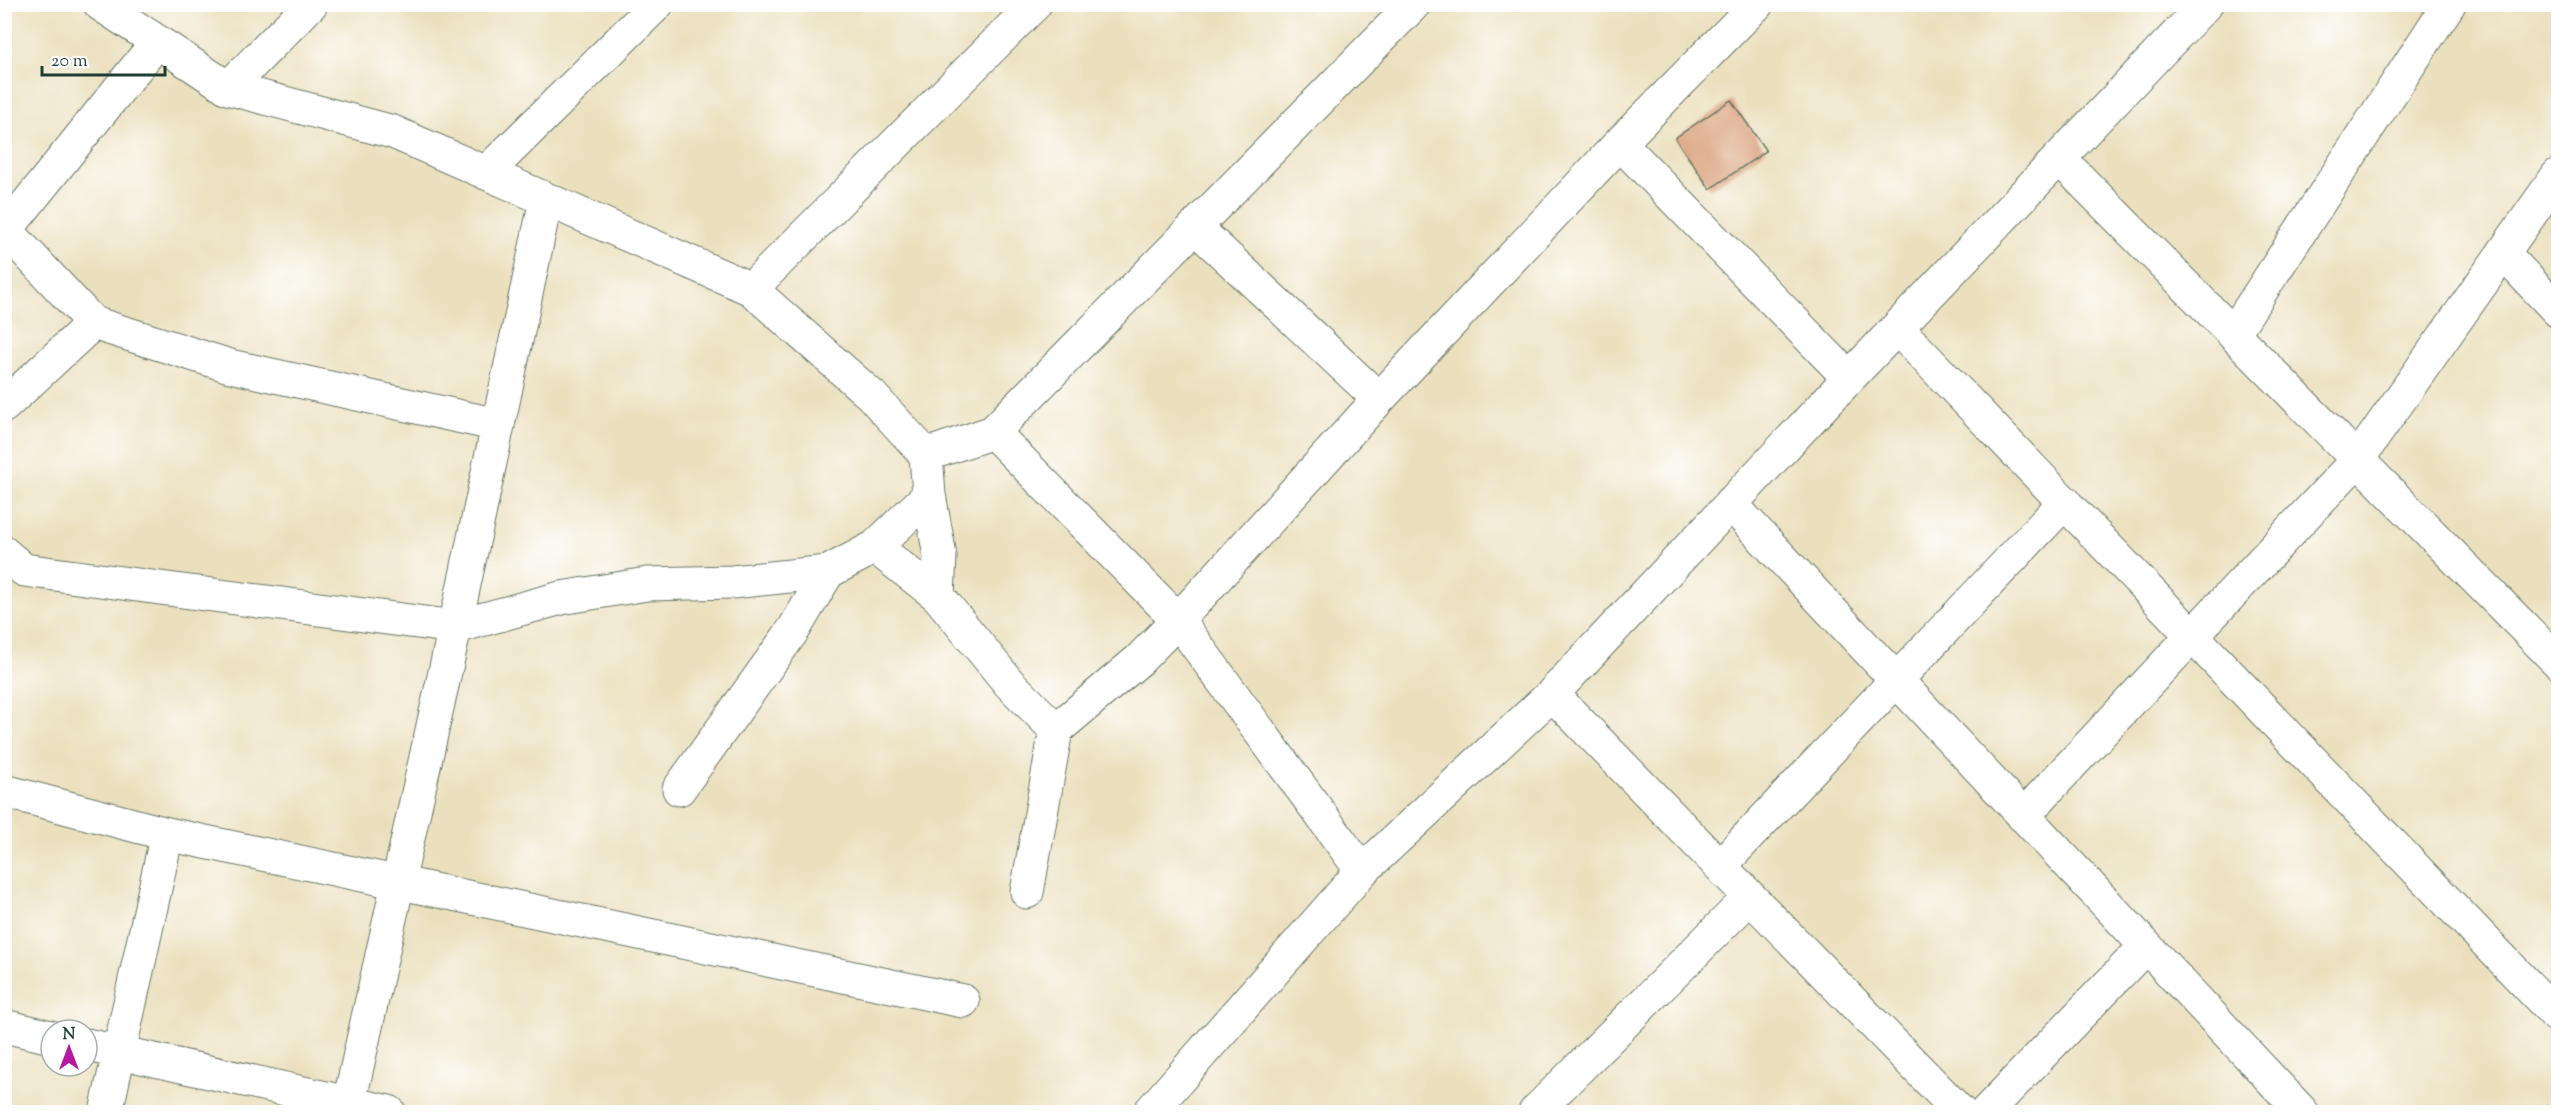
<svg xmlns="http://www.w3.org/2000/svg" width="2563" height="1117" viewBox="0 0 2563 1117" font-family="'Sorts Mill Goudy',serif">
<rect width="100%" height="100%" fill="#fff"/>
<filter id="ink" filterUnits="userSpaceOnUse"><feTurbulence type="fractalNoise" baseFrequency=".0167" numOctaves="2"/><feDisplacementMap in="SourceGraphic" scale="12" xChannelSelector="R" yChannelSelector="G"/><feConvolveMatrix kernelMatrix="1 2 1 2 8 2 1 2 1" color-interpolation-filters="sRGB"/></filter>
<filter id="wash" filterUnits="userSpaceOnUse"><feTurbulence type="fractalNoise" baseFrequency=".008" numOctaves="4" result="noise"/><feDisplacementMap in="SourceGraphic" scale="24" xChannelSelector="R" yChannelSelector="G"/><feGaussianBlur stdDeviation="1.35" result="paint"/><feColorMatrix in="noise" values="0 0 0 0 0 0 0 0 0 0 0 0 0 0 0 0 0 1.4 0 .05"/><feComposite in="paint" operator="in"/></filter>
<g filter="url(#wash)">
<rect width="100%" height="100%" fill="#ebe0be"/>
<g id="blocks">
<!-- building -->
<path fill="#d89d76" d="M1731,100L1766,151L1710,189L1675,138Z"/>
</g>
</g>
<g filter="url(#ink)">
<use href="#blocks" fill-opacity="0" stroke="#667664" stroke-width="1.5"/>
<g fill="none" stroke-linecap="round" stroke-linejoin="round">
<defs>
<path id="minor" d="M100,4L228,88L393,132L751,289L871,395L926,455L929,495L940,556L938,596L1009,683L1056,730
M228,88L311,4
M1620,143L1849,378
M2059,158L2558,662
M486,173L657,4
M1195,227L1379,399
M4,228L93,323L230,366L498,425
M6,230L157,42
M2503,253L2558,311
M751,289L1035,4
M1897,328L2558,1017
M2233,334L2449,4
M4,406L93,323
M993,432L1178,620L1362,871
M926,455L993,432L1414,4
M1730,503L2302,1112
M875,547L938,596
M4,553L24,570L455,627L561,598L647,584L732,582L828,572L875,547L929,495
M1552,694L1960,1112
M679,789L794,629L828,572
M4,791L167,834L963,1001
M2023,816L2358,459L2558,175
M1720,866L2065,502
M1027,892L1056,730L1139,660L1178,620L1379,399L1620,143L1757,4
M4,1026L51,1037
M87,1045L389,1112
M106,1112L167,834
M347,1112L455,627L546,200
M1150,1112L1362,871L1552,694L1849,378L2206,4
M1535,1112L1750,897
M1986,1112L2146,946"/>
</defs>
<!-- minor casing -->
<use href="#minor" stroke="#667664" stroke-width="35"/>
<!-- minor -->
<use href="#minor" stroke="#fff" stroke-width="33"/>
</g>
</g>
<!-- margin -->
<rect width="2563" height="1117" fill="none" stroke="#fff" stroke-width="24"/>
<!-- north arrow -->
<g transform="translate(69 1048)"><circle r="28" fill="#ffffff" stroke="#a5b1ae" stroke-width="1.5"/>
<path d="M0-4.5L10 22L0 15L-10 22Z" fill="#b5179e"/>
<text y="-9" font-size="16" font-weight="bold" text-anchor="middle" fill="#1f3d34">N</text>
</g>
<!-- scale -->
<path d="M42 66v9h123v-9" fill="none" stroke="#1f3d34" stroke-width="3"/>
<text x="51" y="66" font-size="18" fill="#1f3d34" stroke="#ffffff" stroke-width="4.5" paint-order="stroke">20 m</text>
</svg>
